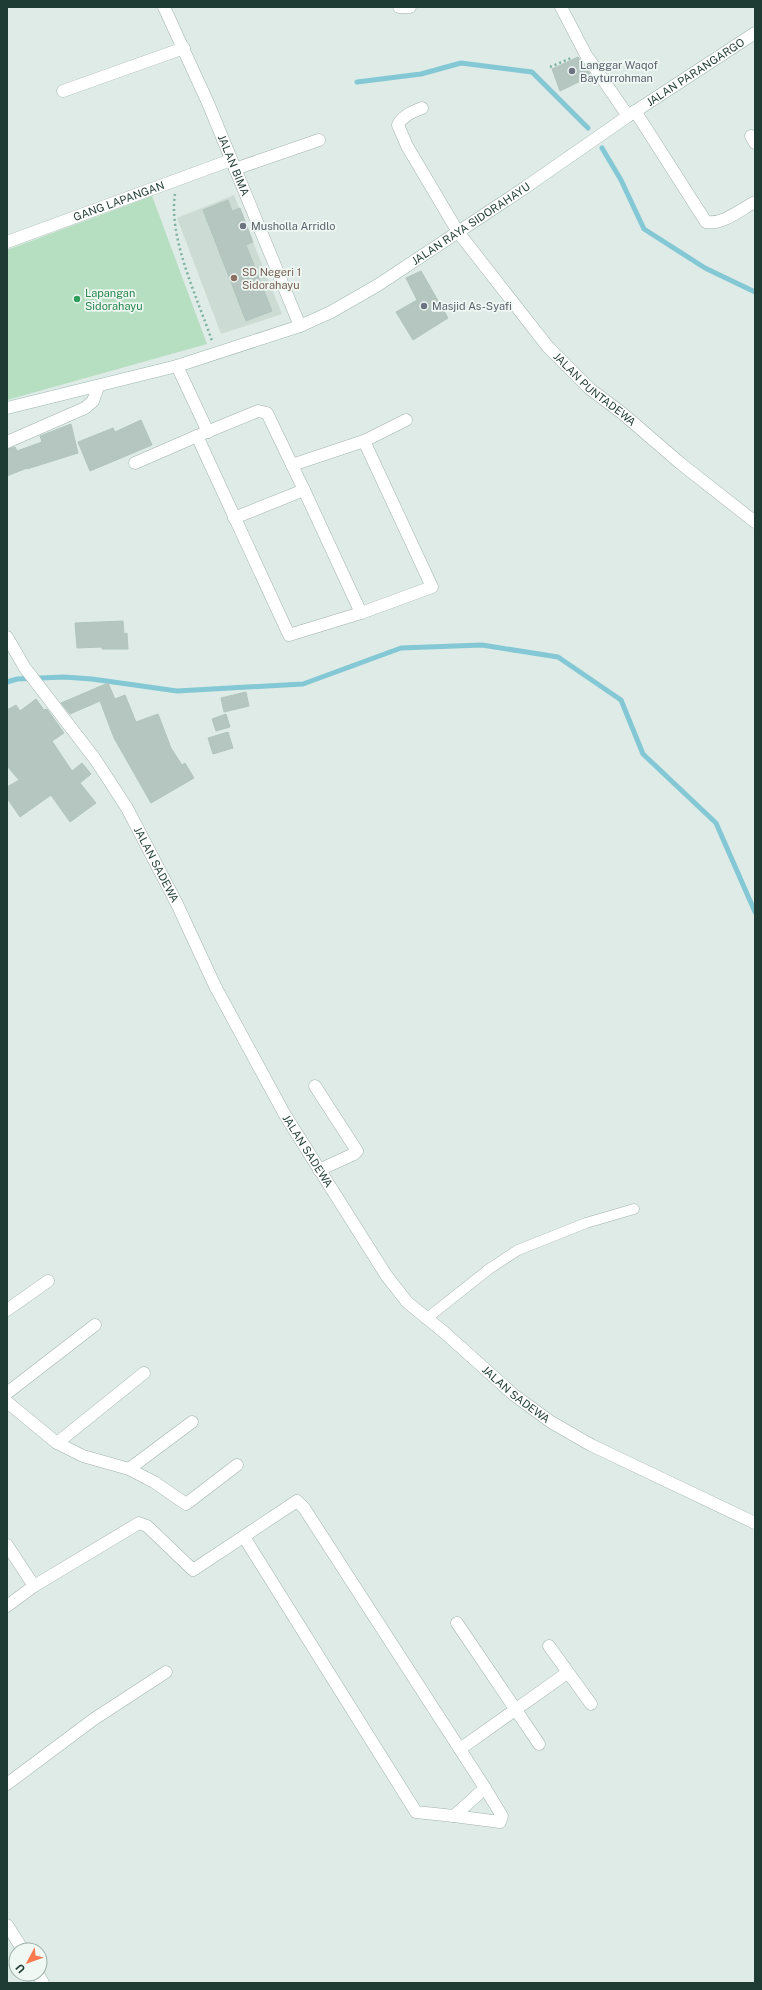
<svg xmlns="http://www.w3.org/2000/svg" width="762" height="1990" viewBox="0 0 762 1990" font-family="'Public Sans',sans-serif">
<rect width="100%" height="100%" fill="#dfebe6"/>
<!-- built -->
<path fill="#cddbd5" d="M234,195L282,314L221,334L177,218Z"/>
<!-- green -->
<path fill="#b6dec1" d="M152,196L207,344L7,400V250Z"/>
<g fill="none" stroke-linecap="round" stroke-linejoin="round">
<!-- stream -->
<path stroke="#83c8d4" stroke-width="5" d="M357,82L421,74L461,63L532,72L588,128
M602,148L621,180L644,229L705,268L755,292
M7,682L17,679L64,677L92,679L177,691L303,684L401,648L482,645L558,657L621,700L643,754L716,823L755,912"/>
</g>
<!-- building -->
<path fill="#b4c6bf" stroke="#b1c5bd" d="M578,57L590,74L586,75L587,78L560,91L552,69Z
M228,200L232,211L240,208L253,242L246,245L272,311L246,321L203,210Z
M421,271L448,318L413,340L396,312L417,300L406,278Z
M141,420L152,445L90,471L78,442L113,428L115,432Z
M71,424L78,453L27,469V468L7,476V449L15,447L17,451L42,442L40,436Z
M123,621L124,634L127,633L128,649H102V647L77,648L75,623Z
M108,683L115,699L125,695L136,722L158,714L171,748L182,765L185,763L194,778L151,803L114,738L100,701L70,714L61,703Z
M246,692L249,706L224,712L221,698Z
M36,699L44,710L47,709L64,733L52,741L72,771L82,763L91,774L80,783L96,803L70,822L51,795L20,817L7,798V787L19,780L7,766V710L16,705L20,711Z
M226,714L230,727L216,731L212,719Z
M228,732L233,748L213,754L208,738Z"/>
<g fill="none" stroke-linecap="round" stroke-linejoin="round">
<defs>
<path id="lane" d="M426,1319L489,1269L518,1250L586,1223L634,1209"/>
<g id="street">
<path id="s1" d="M164,7L208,103L300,326"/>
<path d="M399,7H410"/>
<path d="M561,7L586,55L628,116"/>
<path d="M63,91L184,48"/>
<path id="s2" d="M422,108C413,112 403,115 398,125L407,146L458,232L548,347L590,389L622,413L680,463L755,522"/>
<path d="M635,111L706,222C723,225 741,209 755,202"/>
<path d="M751,136L755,143"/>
<path d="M235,169L319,140"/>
<path id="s3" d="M7,242L231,160"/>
<path d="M177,366L208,432"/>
<path d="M7,442L85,408L93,401L98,387"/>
<path d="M135,463L197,436"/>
<path d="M292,465L267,413L258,411L197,436L289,635L361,613L304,490"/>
<path d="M234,518L304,490L292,465L364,441L406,420"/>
<path d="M361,613L432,587L364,441"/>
<path id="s4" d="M7,637L25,668L95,759L127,808L177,904L215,986L285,1115L386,1275L407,1302L445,1333L514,1395L551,1422L591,1445L755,1523"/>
<path d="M315,1086L357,1151L354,1154L319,1170"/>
<path d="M7,1310L48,1281"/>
<path d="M7,1393L95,1325"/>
<path d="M7,1402L57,1443L83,1456L129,1469L154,1482L186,1504L237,1465"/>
<path d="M57,1443L144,1373"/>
<path d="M129,1469L192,1422"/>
<path d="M7,1545L34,1586L7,1606"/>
<path d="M34,1586L139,1523L147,1526L193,1570L297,1501L304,1508L485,1788L454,1816L416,1812L244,1537"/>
<path d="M457,1623L539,1744"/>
<path d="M549,1646L591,1704"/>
<path d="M460,1749L567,1673"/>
<path d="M7,1784L94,1719L166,1672"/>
<path d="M454,1816L500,1822L502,1816L485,1788"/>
<path d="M7,1925L23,1950"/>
<path d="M38,1974L43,1983"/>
</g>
<g id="secondary">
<path id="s5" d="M7,408L177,366L300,326L331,312L378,285L523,189L628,116L755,33"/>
</g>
</defs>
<!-- lane casing -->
<use href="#lane" stroke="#a2b3ad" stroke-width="11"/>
<!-- street casing -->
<use href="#street" stroke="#a2b3ad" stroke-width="13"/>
<!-- secondary casing -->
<use href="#secondary" stroke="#9db8ae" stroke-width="13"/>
<!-- path -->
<path stroke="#7db1a1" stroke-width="2.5" stroke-dasharray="2 3" stroke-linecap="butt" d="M550,67L571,58
M175,194C168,238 198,299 212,341"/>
<!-- lane -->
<use href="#lane" stroke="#fff" stroke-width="10"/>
<!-- street -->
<use href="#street" stroke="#fff" stroke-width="12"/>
<!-- secondary -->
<use href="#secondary" stroke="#fff" stroke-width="12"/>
</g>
<!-- markers -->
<g fill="#6b7280" stroke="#f0f8f4" stroke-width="1.5">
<circle cx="572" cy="71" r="4"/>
<circle cx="243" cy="226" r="4"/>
<circle cx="424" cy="306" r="4"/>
</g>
<circle fill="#8d6e63" stroke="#f0f8f4" stroke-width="1.5" cx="234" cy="278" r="4"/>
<circle fill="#2e9e5b" stroke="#f0f8f4" stroke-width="1.5" cx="77" cy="299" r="4"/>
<g text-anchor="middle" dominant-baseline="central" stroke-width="3.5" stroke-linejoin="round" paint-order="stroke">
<!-- worship labels -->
<g font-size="11" fill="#5b616d" stroke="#f0f8f4" text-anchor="start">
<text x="580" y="65">Langgar Waqof<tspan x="580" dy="13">Bayturrohman</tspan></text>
<text x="251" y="226">Musholla Arridlo</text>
<text x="432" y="306">Masjid As-Syafi</text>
</g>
<!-- street labels -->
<g font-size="11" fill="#1f3c34" stroke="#f0f8f4">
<text stroke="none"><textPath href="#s5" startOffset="775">JALAN PARANGARGO</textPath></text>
<text stroke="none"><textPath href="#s1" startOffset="173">JALAN BIMA</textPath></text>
<text stroke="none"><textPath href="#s3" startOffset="119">GANG LAPANGAN</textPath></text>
<text stroke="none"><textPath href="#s5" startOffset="504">JALAN RAYA SIDORAHAYU</textPath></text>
<text stroke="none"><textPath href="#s2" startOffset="362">JALAN PUNTADEWA</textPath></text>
<text stroke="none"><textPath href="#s4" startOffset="273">JALAN SADEWA</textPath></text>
<text stroke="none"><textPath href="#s4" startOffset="597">JALAN SADEWA</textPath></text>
<text stroke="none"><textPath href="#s4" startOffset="921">JALAN SADEWA</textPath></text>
</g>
<!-- education labels -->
<g font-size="11" fill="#785e54" stroke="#f0f8f4" text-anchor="start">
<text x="242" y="272">SD Negeri 1<tspan x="242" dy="13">Sidorahayu</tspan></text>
</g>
<!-- leisure labels -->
<g font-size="11" fill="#27864d" stroke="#f0f8f4" text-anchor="start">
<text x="85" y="293">Lapangan<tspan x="85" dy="13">Sidorahayu</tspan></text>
</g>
</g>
<!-- border -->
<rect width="762" height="1990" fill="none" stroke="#1f3c34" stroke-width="16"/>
<!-- north arrow -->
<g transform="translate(28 1962) rotate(229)"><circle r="19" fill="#f0f8f4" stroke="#9cada7"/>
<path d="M0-3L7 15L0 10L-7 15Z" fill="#fa794e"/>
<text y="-6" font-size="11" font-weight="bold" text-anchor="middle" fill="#1f3c34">U</text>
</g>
</svg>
